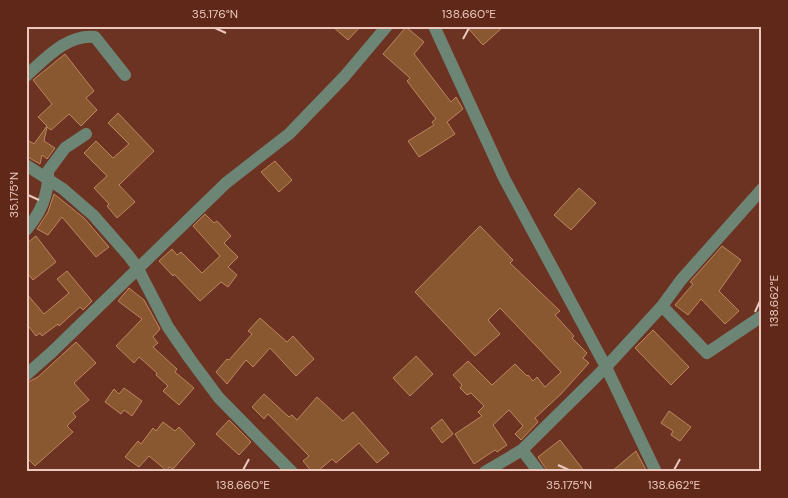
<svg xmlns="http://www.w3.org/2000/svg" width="788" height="498" viewBox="0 0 788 498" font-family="'DM Sans',sans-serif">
<rect width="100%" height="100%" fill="#6c3323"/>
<!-- building -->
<path fill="#895730" stroke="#bc865f" d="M332,26H361L348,40Z
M466,26H504L483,45Z
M406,27L424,42L414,54L451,102L456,97L463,109L447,122L455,134L419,157L408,141L434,125L432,122L436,119L407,81L410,78L383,54Z
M65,54L94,91L86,98L97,110L81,126L69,114L51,130L47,127L44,141L55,148L47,159L42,155L40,164L26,156V139L34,144L47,126L38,117L52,104L33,80Z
M118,113L154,151L119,185L135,202L117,218L107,206L109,204L94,188L107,176L84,153L96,141L113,158L129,144L108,123Z
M275,161L292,180L279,192L261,172Z
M579,188L596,203L571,230L554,215Z
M54,194L84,218L109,247L96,257L62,217L48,235L37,229L48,212Z
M205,214L214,223L217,221L231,236L224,243L238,257L228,267L237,275L228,287L221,282L200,301L174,274L173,276L159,261L172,249L177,255L181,252L202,273L220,256L193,226Z
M480,226L513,260L510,263L560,311L555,315L574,336L572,338L587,353L583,358L589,363L561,394L535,418L538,422L521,440L515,434L523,426L509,410L493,425L507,445L497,452L495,450L474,464L455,434L482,416L478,412L484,406L471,393L467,395L460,388L462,385L453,375L468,361L492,385L515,364L527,376L528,375L533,381L537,377L545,387L561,372L500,308L488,320L500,334L475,356L415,292Z
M36,236L56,262L33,280L26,272V244Z
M722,246L741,260L719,291L739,311L725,324L701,299L688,315L675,305L693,284L690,282Z
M67,271L92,301L83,310L80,307L59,326L58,324L42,336L40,333L36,336L26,323V293L44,314L69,293L57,279Z
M129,288L144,300L160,329L153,337L158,343L153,347L177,369L175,372L194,388L179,405L163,391L168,386L156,375L157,373L139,357L134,363L116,346L142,319L118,301Z
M260,318L287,342L293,336L314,359L296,376L270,348L253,367L246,360L227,384L216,372L227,359L229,360L252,334L248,331Z
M653,330L689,367L671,385L635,348Z
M76,342L96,363L74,383L89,400L73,413L76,417L67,426L73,432L35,466L26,457V383L38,377Z
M416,356L433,374L410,396L393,378Z
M124,388L142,401L132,416L124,410L121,414L105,402L114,389L119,394Z
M264,394L289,417L292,415L297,420L317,397L343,421L353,412L389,453L377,463L359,443L336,463L332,459L317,472H312L303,461L309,456L268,414L264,419L252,407Z
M669,411L691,427L680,441L671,435L673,431L661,423Z
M442,419L453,434L442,443L431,428Z
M229,420L251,442L239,455L216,434Z
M163,422L175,431L179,427L195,444L173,469L169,467L167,471L149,456L139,467L125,457L138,441L141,444L153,428L156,431Z
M560,440L585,472H548L538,457Z
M636,451L647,472H611Z"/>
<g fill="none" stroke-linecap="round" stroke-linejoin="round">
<!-- minor -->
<path stroke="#6c8575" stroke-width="12" d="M434,26L504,178L606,367L656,472
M26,76C46,58 67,34 95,37L125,75
M26,165L63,189L93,215L128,255L137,267L168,327L190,359L219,398L292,472
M26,230C41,213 49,193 48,171L65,148L86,134
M662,306L707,353L762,316
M26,375L52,352L226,183L289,134L344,77L387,26
M522,450L539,472
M485,472L522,450L606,367L662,306L681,280L762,189"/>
</g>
<!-- ticks -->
<path fill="none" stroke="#ecc8be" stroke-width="2" d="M215,28L226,33M463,39L469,28M28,195L39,200M755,312L760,301M558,465L569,470M243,470L249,459M674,470L680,459"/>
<!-- border -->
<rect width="788" height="498" fill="none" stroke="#5f2818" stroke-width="55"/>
<rect x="28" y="28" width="732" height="442" fill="none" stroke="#ecc8be" stroke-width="2"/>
<g font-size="12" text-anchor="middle" fill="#ecc8be">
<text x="215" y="18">35.176°N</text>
<text x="469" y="18">138.660°E</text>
<text transform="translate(14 195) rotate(-90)" y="4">35.175°N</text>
<text transform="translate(774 301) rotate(-90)" y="4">138.662°E</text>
<text x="243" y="489">138.660°E</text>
<text x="569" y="489">35.175°N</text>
<text x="674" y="489">138.662°E</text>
</g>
</svg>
